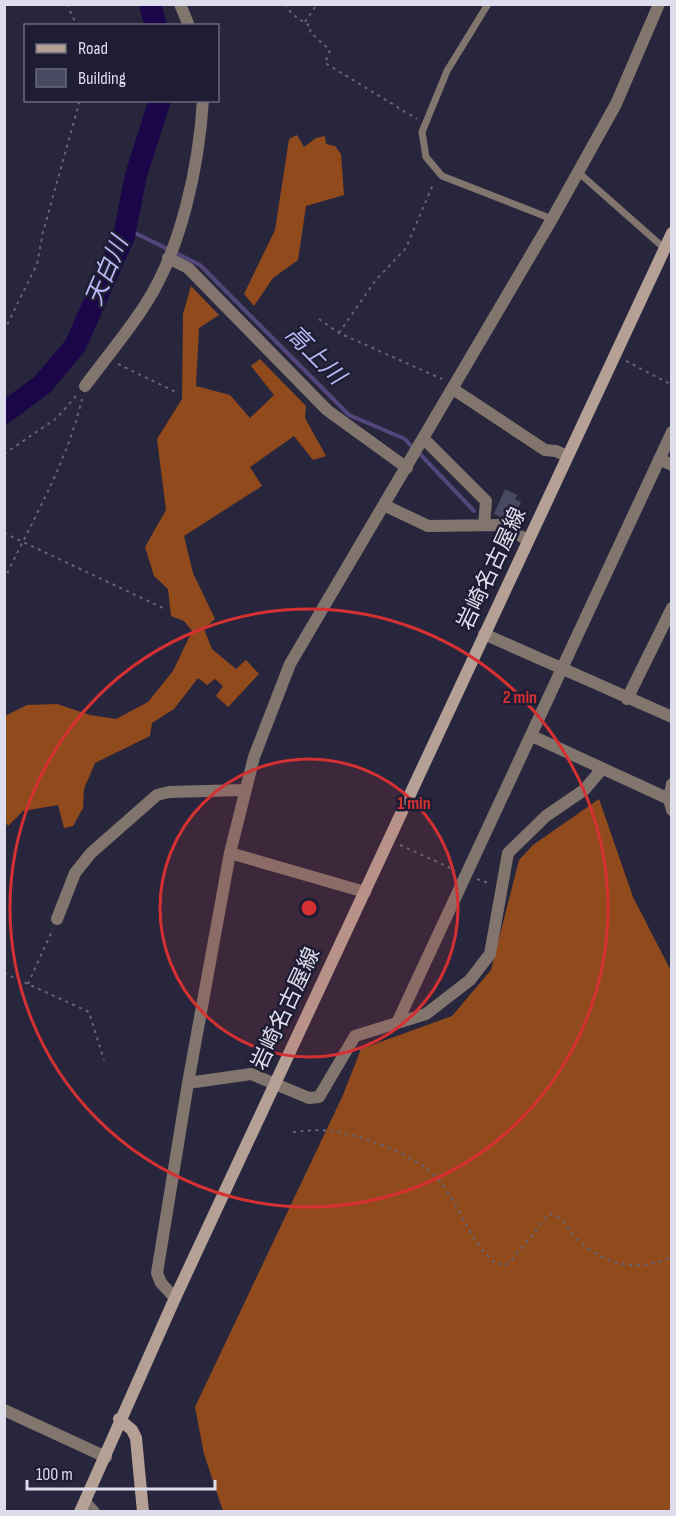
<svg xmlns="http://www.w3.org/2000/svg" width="676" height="1516" viewBox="0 0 676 1516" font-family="'Sofia Sans Condensed','Noto Sans JP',sans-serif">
<rect width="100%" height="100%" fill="#28263d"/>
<!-- forest -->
<path fill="#914a1b" d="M297,135L304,147L316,138L325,136L326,144L335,146L341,154L344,195L306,206L298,260L273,278L254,306L244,294L275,230L289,139Z
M191,286L219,315L199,328L196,386L230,395L250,418L274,395L251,366L260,359L306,406L305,418L326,456L313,460L294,436L250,467L262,486L184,536L193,573L215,619L204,629L212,649L236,669L246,660L259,674L228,707L216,696L223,686L215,679L207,685L198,678L174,709L152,723L150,736L95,763L84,789L83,808L73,826L64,828L58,805L23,811L8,826L4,820L5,716L27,705L57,704L90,715L116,719L148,702L173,671L192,631L184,621L171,616L168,589L154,576L145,547L166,510L157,439L182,399L183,314Z
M599,799L633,897L671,971V1511H223L204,1454L195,1407L343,1095L361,1049L452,1016L491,970L519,860L533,845Z"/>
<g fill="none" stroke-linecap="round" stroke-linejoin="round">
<!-- stream -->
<path stroke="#54467a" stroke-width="4" d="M125,228L200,265L349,415L405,439L413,448
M419,453L474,511"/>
<!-- river -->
<path stroke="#1a0649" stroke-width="22" d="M150,4L156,26
M4,413L43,384L75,346L124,236L136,175L160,100"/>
</g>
<!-- building -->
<path fill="#4a4962" d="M505,489L517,495L515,499L521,502L512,522L494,514Z"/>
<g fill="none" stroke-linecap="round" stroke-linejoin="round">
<!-- path -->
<path stroke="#656478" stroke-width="2" stroke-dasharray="3 4.5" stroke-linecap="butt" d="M67,4L77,26
M285,4L292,14L311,27L310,32L330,50L325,63L417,119
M305,22L317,4
M319,319L339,333L442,379
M4,331L37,264L43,232L80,100
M339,333L375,281L406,248L434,182
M626,361L672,385
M118,364L178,393
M4,454L57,418L76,396
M4,533L165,609
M4,580C32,521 67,463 82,399
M400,845L455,870
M477,879L491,884
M4,973L89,1012L104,1060
M28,984L53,929
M293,1132C305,1131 318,1129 330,1131C359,1134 419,1156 438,1179C460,1206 469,1240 495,1263L506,1265L511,1261L549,1214C563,1216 567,1229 576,1238C603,1265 638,1273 672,1257"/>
<!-- lane -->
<path stroke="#82756e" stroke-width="7" d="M488,4L447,71L422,132L426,157L442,176L552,219
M578,172L664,248"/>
<!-- street -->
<path stroke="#82756e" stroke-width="12" d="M180,4L189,26
M168,258L188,268L327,410L407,468
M85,386C105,359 127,333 145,305C181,250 199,166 203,100
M453,389L545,450L556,451L567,456
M424,439L486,501L484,525
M659,459L672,465
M386,506L428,526L500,525L528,540
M484,634L672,717
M627,699L672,608
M532,736L669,799
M672,784L669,799L672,810
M230,853L365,892
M57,919L75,873L91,853L157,795L169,792L244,790
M397,1023L672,432
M188,1083L251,1074L309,1098L319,1097L355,1036L426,1014L470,980L490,954L508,853L546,816L584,790L602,769
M175,1298L161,1283L157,1273L188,1083L230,853L254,757L290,664L552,219L616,104L659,4
M4,1410L106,1457
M85,1502L94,1512"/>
<!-- secondary -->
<path stroke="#b4a095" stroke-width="12" d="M119,1419L132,1430L136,1438L143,1512
M80,1512L175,1298L672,233"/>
</g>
<!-- distance rings -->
<circle cx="309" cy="908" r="149" fill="#d63132" fill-opacity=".12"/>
<g fill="none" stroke="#d63132" stroke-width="3">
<circle cx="309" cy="908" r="149"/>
<circle cx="309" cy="908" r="299"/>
</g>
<g text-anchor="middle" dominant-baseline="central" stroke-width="5" stroke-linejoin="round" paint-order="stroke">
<!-- street labels -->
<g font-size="22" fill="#ddddec" stroke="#1e1d33">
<text transform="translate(492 569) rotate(-65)">岩崎名古屋線</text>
<text transform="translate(286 1009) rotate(-65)">岩崎名古屋線</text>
</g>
<!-- water labels -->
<g font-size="24" font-style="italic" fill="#bab8f4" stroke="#1e1d33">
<text transform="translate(107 271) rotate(-67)">天白川</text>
<text transform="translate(315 355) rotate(45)">高上川</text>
</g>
</g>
<circle cx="309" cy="908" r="9" fill="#d63132" stroke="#1e1d33" stroke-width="3"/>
<g font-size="18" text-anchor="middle" font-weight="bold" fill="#d63132" stroke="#1e1d33" stroke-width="5" stroke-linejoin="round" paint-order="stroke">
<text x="520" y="703">2 min</text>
<text x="414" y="809">1 min</text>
</g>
<!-- border -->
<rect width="676" height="1516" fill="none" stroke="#ddddec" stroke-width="12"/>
<!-- legend -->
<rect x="24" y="24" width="195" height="78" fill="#1e1d33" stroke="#6a6a7d" stroke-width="1.5"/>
<rect x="36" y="44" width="30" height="9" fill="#b4a095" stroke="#6a6a7d" stroke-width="1.5"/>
<text x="78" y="54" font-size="18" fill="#ddddec">Road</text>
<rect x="36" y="69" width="30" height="18" fill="#4a4962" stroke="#6a6a7d" stroke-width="1.5"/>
<text x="78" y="84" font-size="18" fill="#ddddec">Building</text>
<!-- scale -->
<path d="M27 1480v9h188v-9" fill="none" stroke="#ddddec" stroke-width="3"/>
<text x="36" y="1480" font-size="18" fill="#ddddec" stroke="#1e1d33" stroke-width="4.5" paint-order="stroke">100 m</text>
</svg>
